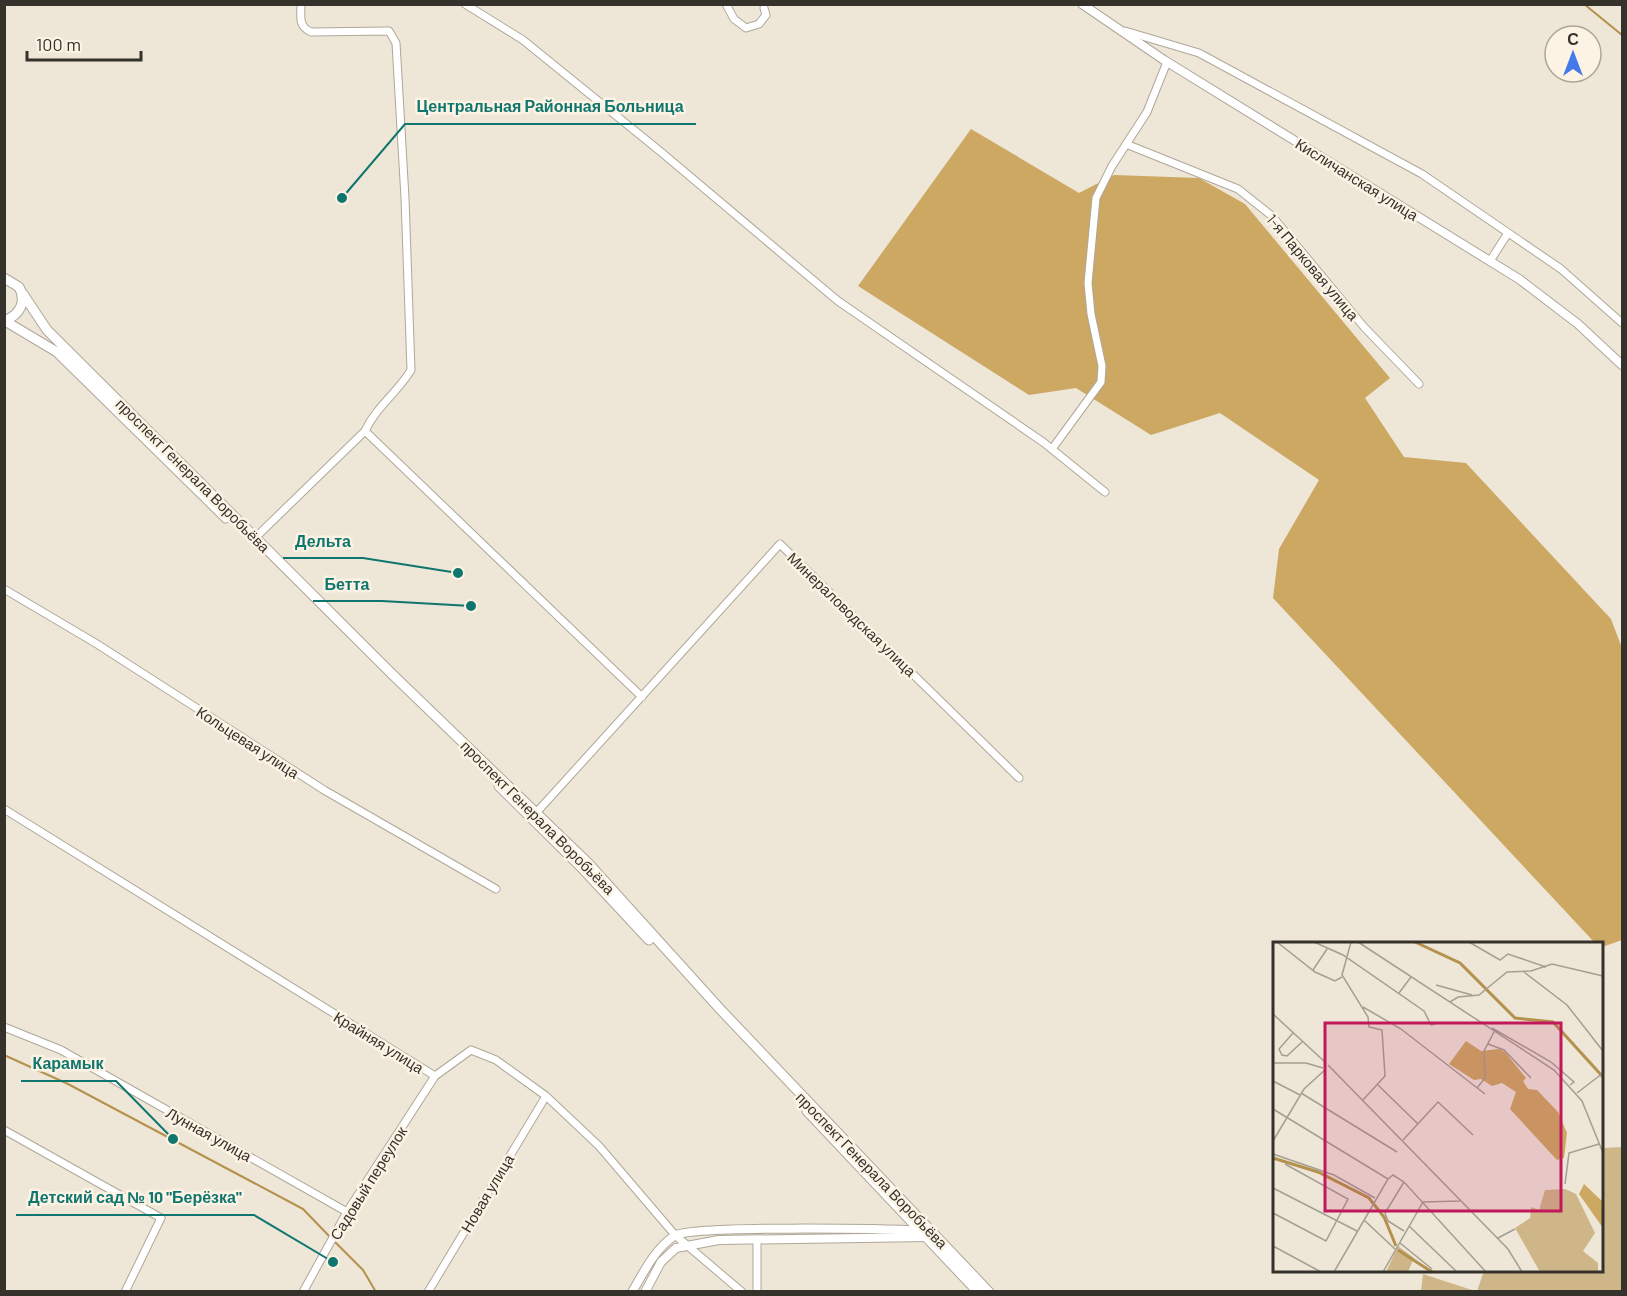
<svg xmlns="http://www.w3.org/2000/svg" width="1627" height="1296" viewBox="0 0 1627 1296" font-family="Barlow,sans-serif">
<rect width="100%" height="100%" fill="#eee6d7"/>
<!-- green -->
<path fill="#ceb689" d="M1622,1147V1291H1477L1484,1271L1602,1270V1148Z
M1423,1274L1475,1291H1421Z"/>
<!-- forest -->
<path fill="#cca863" d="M971,129L1079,193L1114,175L1199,178L1245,204L1390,378L1365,398L1404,457L1466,463L1611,619L1622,648V940L1602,947V944L1595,943L1273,598L1279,549L1319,480L1220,413L1151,435L1076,388L1029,395L858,286Z"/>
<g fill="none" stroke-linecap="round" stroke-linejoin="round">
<!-- stream -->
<path stroke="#b4914c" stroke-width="2" d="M1584,4L1622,35
M4,1055L68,1084L303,1209L330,1237
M334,1241L363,1270L376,1292"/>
<defs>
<path id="minor" d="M465,4L523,40L661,152L838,301L1043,442L1105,492
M726,4L734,19L746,28L759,24L766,15L764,8
M1125,31L1199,53L1422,174L1561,269L1622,323
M1126,144L1238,189L1272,216L1364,327L1419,384
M1490,261L1508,233
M365,431L642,697
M1052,449L1101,382L1102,366L1091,314L1088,283L1096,198L1112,166L1147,112L1167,62
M255,538L365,431C376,407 398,392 411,370L405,198L396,43L389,31L311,32C298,26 301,17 301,4
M4,589L97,644L324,790L496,889
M4,809L435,1076L471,1050L496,1060L546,1096L599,1146L675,1235L742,1292
M536,813L780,544L1019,778
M4,1027L61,1050L347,1212
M4,1130L161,1218L125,1292
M757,1239V1292
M303,1292L347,1212L435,1076
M428,1292L546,1096"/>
<path id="tertiary" d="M1082,4L1164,60L1519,279L1578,324L1622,365
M632,1292C644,1272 654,1250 674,1236C690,1225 889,1229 922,1231
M645,1292L661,1262L676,1248L719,1240L929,1237"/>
<path id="secondary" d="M4,278L19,287C27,302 20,315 4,321
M23,294L47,330L393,675L589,864L720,1009L989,1292
M5,321L57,352L226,518
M499,786L581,867L649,940
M807,1111L978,1292"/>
</defs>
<!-- minor casing -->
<use href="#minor" stroke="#afa799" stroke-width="9"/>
<!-- tertiary casing -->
<use href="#tertiary" stroke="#afa799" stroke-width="10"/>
<!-- secondary casing -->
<use href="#secondary" stroke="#afa799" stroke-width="11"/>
<!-- minor -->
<use href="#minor" stroke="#fff" stroke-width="7"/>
<!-- tertiary -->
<use href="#tertiary" stroke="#fff" stroke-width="8"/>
<!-- secondary -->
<use href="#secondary" stroke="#fff" stroke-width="9"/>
</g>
<g text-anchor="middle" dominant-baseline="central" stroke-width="5" stroke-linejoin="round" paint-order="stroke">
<!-- street labels -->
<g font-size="15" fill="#35322c" stroke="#fcf3e4">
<text transform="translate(1357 179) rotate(32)">Кисличанская улица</text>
<text transform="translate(1313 267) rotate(50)">1-я Парковая улица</text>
<text transform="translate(193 475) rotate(45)">проспект Генерала Воробьёва</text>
<text transform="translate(852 614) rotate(44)">Минераловодская улица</text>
<text transform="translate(248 742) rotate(33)">Кольцевая улица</text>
<text transform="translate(538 817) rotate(45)">проспект Генерала Воробьёва</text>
<text transform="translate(379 1042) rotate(32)">Крайняя улица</text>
<text transform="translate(209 1134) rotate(29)">Лунная улица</text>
<text transform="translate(872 1170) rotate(46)">проспект Генерала Воробьёва</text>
<text transform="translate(368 1183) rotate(-58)">Садовый переулок</text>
<text transform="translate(487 1193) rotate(-59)">Новая улица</text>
</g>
</g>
<!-- overview -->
<g transform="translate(1273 942)">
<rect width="330" height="330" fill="#eee6d7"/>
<path d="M292,247L303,252L322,291L310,309L325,321V330H267L242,286L257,276L258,265L266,268L272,248ZM125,304L141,316L135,330H113Z" fill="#ceb689"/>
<path d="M193,99L208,109L226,107L232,110L253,136L250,139L255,147L264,148L285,170L294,191L291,216L284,218L237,167L243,150L229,141L219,144L208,137L201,138L176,122ZM311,242L330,260V286L306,252Z" fill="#cca863"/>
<path fill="none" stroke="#b4914c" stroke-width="3" d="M142,0L187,21L242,76L280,80L330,135M0,216L45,230L96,256L111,275L123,304M125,308L159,330"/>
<path fill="none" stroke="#a49e93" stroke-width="1.5" d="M4,0L42,30L62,39L69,35M41,0L70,13L151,69L158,83L163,82M78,0L69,33L95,75L96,85L109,88L112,134L89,159M85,0L281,128L309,159L330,211M196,0L227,18L235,12L273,25M40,28L54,7M251,30L294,63L330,109M163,43L199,53M126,51L138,35M177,60L185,55L206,53L234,30L258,29L279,22L330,34M90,65L128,87L212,152M0,72L53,121M219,86L278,120L301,140L297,143M20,91L6,107L9,113L14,114L29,100M215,102L231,108L258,136M0,121H33L50,126M55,123L235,307L249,330M0,139L27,153M105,143L145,182M204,146L212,136L211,109L221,90M28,151L124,210M304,151L330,131M0,167L115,237L120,233L131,240L213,330M130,198L165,160L200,193M0,199L31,147L53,127M0,212L61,233L102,256M131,240L112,271L115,279L131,289M292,242L296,211L326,202M0,246L84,289M0,271L53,299L75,257L12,222M91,278L122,307M136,284L184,330M225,296L242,287M127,301L159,327M0,304L48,330M61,330L115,237M110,330L150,260L187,259"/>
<path fill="#c2185b" fill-opacity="0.15" stroke="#c2185b" stroke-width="3" d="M52,81H288V269H52Z"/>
<rect width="330" height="330" fill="none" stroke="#35322c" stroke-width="3"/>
</g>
<!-- callouts -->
<path fill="none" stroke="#0f766e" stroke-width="2" d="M342 198L405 124H696M458 573L363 558H283M471 606L382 601H313M173 1139L116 1081H21M333 1262L254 1215H16"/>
<g fill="#0f766e" stroke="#fcf3e4" stroke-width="2">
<circle cx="342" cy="198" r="6"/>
<circle cx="458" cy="573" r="6"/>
<circle cx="471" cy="606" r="6"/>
<circle cx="173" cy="1139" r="6"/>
<circle cx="333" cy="1262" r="6"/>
</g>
<g font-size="16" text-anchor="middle" font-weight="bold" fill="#0f766e" stroke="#fcf3e4" stroke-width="5" stroke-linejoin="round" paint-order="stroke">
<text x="550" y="112">Центральная Районная Больница</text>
<text x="323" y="547">Дельта</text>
<text x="347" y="590">Бетта</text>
<text x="68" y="1069">Карамык</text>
<text x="135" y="1203">Детский сад № 10 "Берёзка"</text>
</g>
<!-- border -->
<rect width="1627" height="1296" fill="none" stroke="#35322c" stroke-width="12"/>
<!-- north arrow -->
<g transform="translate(1573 54)"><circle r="28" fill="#fcf3e4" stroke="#aca69a" stroke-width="1.5"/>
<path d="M0-4.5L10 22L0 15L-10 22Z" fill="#4379ea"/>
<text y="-9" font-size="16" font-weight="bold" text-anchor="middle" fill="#35322c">С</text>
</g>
<!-- scale -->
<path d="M27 51v9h114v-9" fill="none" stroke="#35322c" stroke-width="3"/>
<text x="36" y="51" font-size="18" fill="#35322c" stroke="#fcf3e4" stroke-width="4.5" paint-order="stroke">100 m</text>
</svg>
